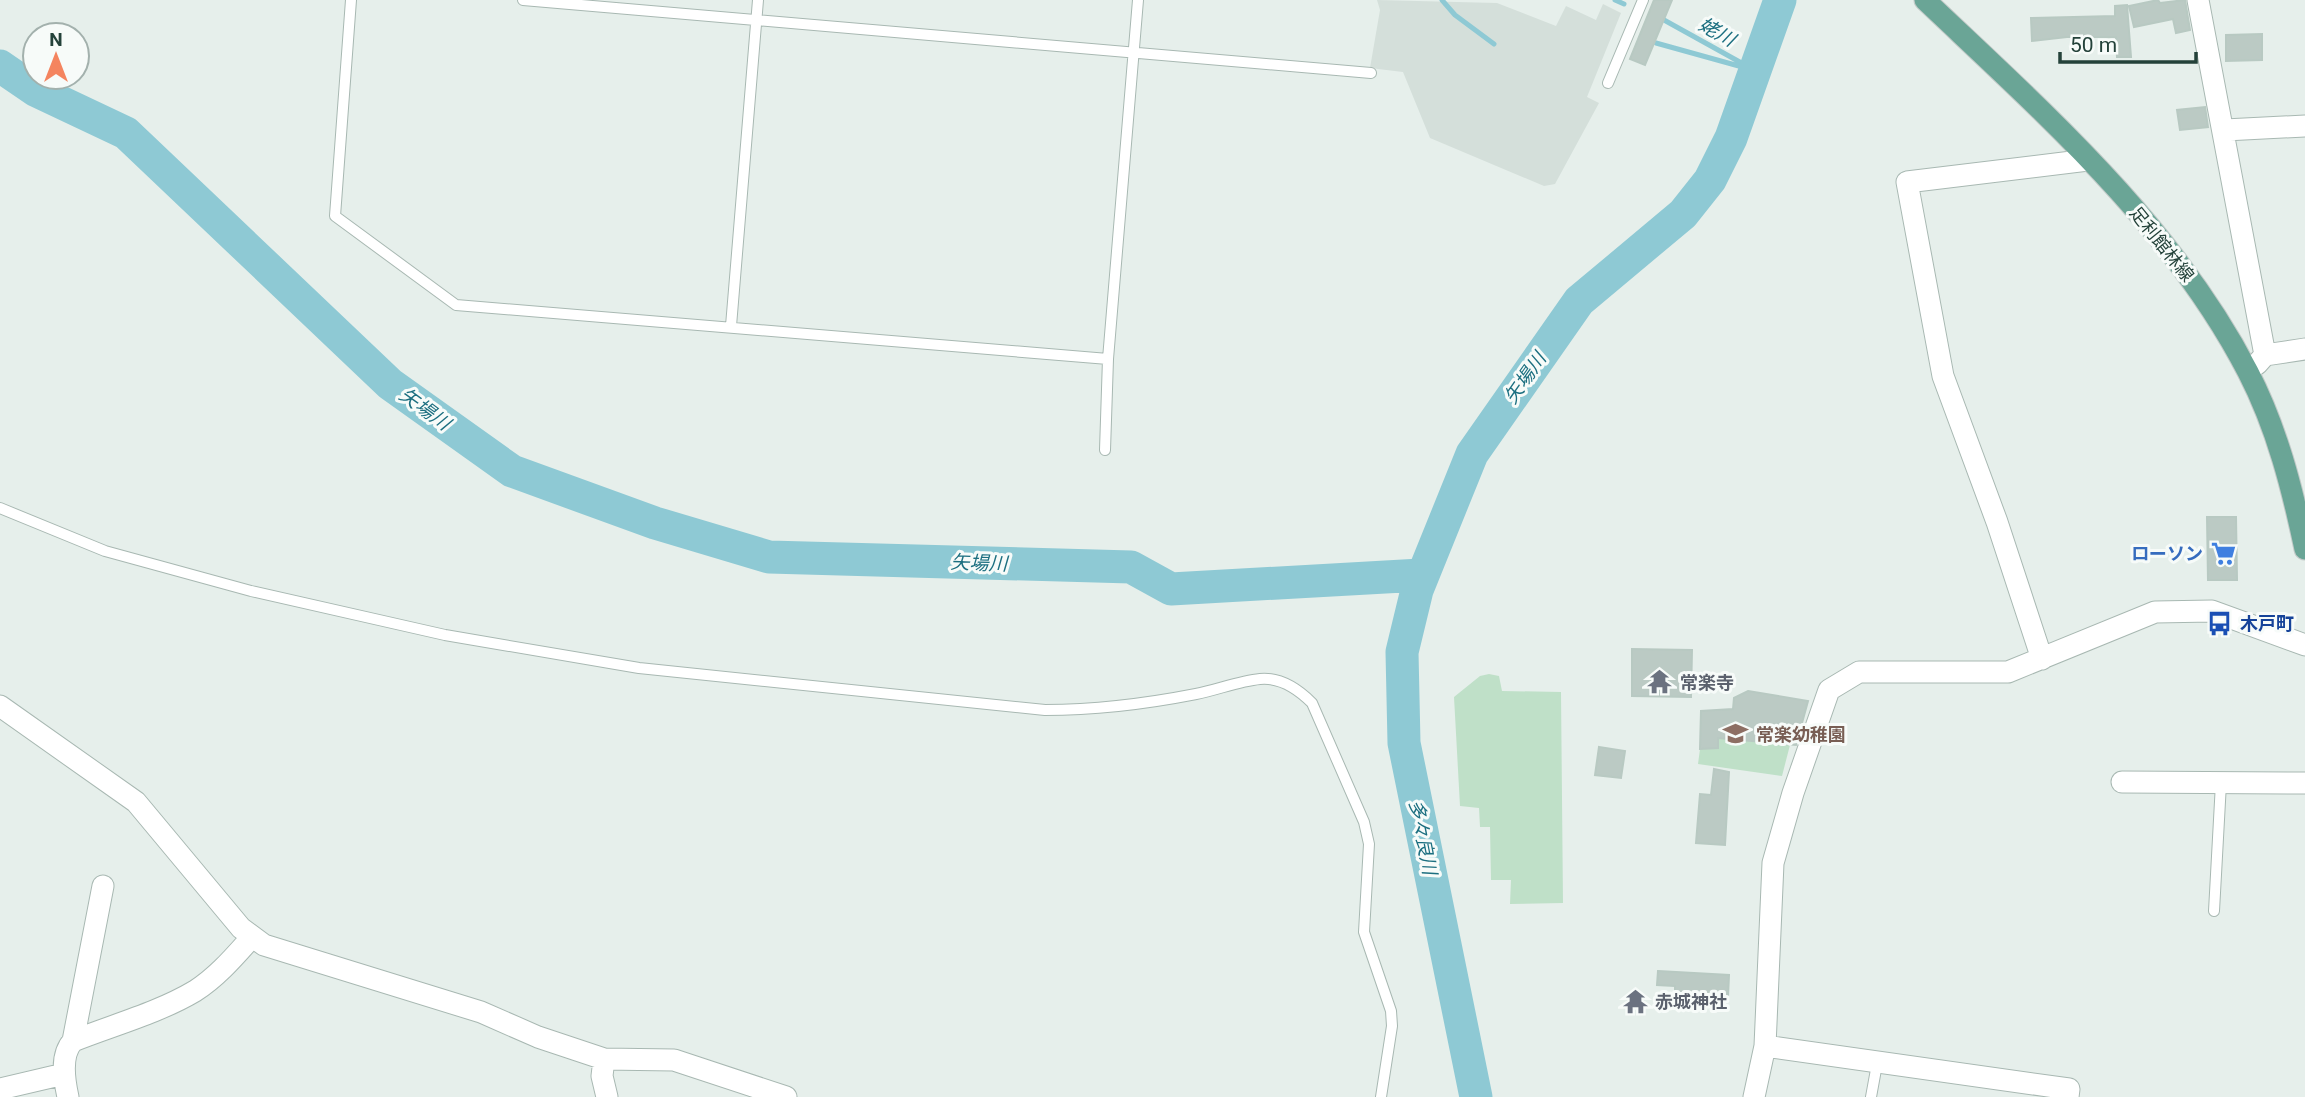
<svg xmlns="http://www.w3.org/2000/svg" width="2305" height="1097" viewBox="0 0 2305 1097" font-family="Roboto,'Noto Sans JP',sans-serif">
<rect width="100%" height="100%" fill="#e6efeb"/>
<!-- built -->
<path fill="#d4dfda" d="M1377,0L1497,3L1556,26L1566,6L1596,20L1603,4L1621,13L1587,97L1599,103L1555,184L1544,186L1430,138L1403,72L1370,68L1380,10Z"/>
<!-- green -->
<path fill="#bfe0c8" d="M1489,674L1499,676L1502,691L1561,692L1563,903L1510,904L1511,880H1491L1490,827H1480L1479,808L1460,806L1454,697L1480,676Z
M1718,738L1790,745L1782,776L1698,764L1700,749L1718,748Z"/>
<g fill="none" stroke-linecap="round" stroke-linejoin="round">
<!-- stream -->
<path stroke="#8ec9d4" stroke-width="5" d="M1442,0L1455,15L1494,44
M1615,0L1624,4
M1664,20L1756,71
M1656,43L1746,68"/>
<!-- river -->
<path stroke="#8ec9d4" stroke-width="33" d="M0,66L35,90L126,133L390,384L512,471L655,523L769,557L1131,567L1171,589L1421,575
M1476,1097L1404,743L1402,652L1417,590L1472,454L1579,301L1683,214L1710,180L1731,138L1780,0"/>
</g>
<!-- building -->
<path fill="#bbcac4" stroke="#b8c9c2" stroke-width="2" d="M1654,0H1672L1645,65L1630,59Z
M2158,0L2160,3L2185,0L2190,30L2176,33L2173,19L2134,27L2129,6Z
M2127,5L2131,57H2117L2116,37H2067L2032,41L2031,18L2115,16V6Z
M2262,34V60L2226,61V35Z
M2205,107L2208,127L2180,130L2177,110Z
M2207,517H2236L2237,580H2208Z
M1632,649L1692,650L1691,697L1632,696Z
M1748,691L1808,701L1796,745L1718,738V748L1700,749L1701,711L1733,709L1734,698Z
M1599,747L1625,751L1621,778L1595,775Z
M1714,769L1729,772L1725,845L1696,843L1700,794L1711,795Z
M1658,971L1729,975L1728,997L1675,995V986L1657,985Z"/>
<g fill="none" stroke-linecap="round" stroke-linejoin="round">
<defs>
<path id="service" d="M351,0L335,216L456,305L1108,359
M523,0L1371,73
M1608,83L1643,0
M731,326L758,0
M1105,450L1108,359L1138,0
M0,508L105,551L251,591L445,635L639,668L1045,710C1097,710 1145,704 1196,694C1217,690 1239,681 1260,679C1281,677 1298,689 1312,703L1364,822L1369,844L1364,932L1391,1011L1392,1026L1381,1097
M2214,911L2221,783
M1871,1097L1877,1064"/>
<path id="minor" d="M2198,0L2265,355
M2225,130L2305,126
M2257,364L2265,355L2305,349
M2042,659L1997,522L1943,376L1907,182L2088,160
M0,706L136,802L241,928L264,945L481,1012L538,1037L604,1059L674,1060L786,1097
M2122,782L2305,783
M73,1041L103,886
M1765,1046L2069,1089L2068,1097
M604,1059L602,1076L607,1097
M0,1089L64,1074
M68,1097C64,1079 60,1055 73,1041C113,1025 158,1013 195,991C217,977 234,957 251,938
M1754,1097L1765,1046L1773,863L1793,793L1829,690L1859,672H2008L2155,612L2212,611L2305,645"/>
<path id="primary" d="M1925,0C2043,112 2172,225 2248,372C2277,428 2292,488 2305,549"/>
</defs>
<!-- service casing -->
<use href="#service" stroke="#a8b8b2" stroke-width="12"/>
<!-- minor casing -->
<use href="#minor" stroke="#a8b8b2" stroke-width="23"/>
<!-- primary casing -->
<use href="#primary" stroke="#c2cac8" stroke-width="23"/>
<!-- service -->
<use href="#service" stroke="#fff" stroke-width="10"/>
<!-- minor -->
<use href="#minor" stroke="#fff" stroke-width="21"/>
<!-- primary -->
<use href="#primary" stroke="#6aa596" stroke-width="21"/>
</g>
<!-- icons -->
<defs>
<symbol id="supermarket-bare" viewBox="-9 -9 18 18"><path d="M-6-5.5h2.5l.6 2H6L4.5 2H-2.5L-4.4-4H-6ZM-1.5 3.2a1.3 1.3 0 1 0 .1 0ZM3 3.2a1.3 1.3 0 1 0 .1 0Z" fill="#3f7fe0" stroke="#f7fbf9" stroke-width="2.5" paint-order="stroke"/></symbol>
<symbol id="bus-bare" viewBox="-9 -9 18 18"><path d="M-5-6H5V4H4V6H2V4H-2V6H-4V4H-5ZM-3.5-4V0h7V-4ZM-3.5 1.2v1.5H-2V1.2ZM2 1.2v1.5H3.5V1.2Z" fill="#1a4fb4" stroke="#f7fbf9" stroke-width="2.5" paint-order="stroke"/></symbol>
<symbol id="temple-bare" viewBox="-9 -9 18 18"><path d="M0-6L5-2H3V0L6.5 2.5H4V6H1.5V3h-3V6H-4V2.5H-6.5L-3 0V-2H-5Z" fill="#6b7280" stroke="#f7fbf9" stroke-width="2.5" paint-order="stroke"/></symbol>
<symbol id="school-bare" viewBox="-9 -9 18 18"><path d="M0-5L7-2L0 1L-7-2ZM-4 1L0 2.5L4 1V4Q0 6-4 4Z" fill="#8d6e63" stroke="#f7fbf9" stroke-width="2.5" paint-order="stroke"/></symbol>
</defs>
<g fill-rule="evenodd">
<use href="#supermarket-bare" x="2206" y="536" width="35" height="35"/>
<use href="#bus-bare" x="2202" y="606" width="35" height="35"/>
<use href="#temple-bare" x="1642" y="664" width="35" height="35"/>
<use href="#school-bare" x="1718" y="716" width="35" height="35"/>
<use href="#temple-bare" x="1618" y="984" width="35" height="35"/>
</g>
<g text-anchor="middle" dominant-baseline="central" stroke-width="6" stroke-linejoin="round" paint-order="stroke">
<!-- street labels -->
<g font-size="18" fill="#24423a" stroke="#f7fbf9">
<text transform="translate(2162 244) rotate(51)">足利館林線</text>
</g>
<!-- shop labels -->
<g font-size="18" font-weight="bold" fill="#366cbe" stroke="#f7fbf9" text-anchor="end">
<text x="2203" y="553">ローソン</text>
</g>
<!-- transit labels -->
<g font-size="18" font-weight="bold" fill="#164399" stroke="#f7fbf9" text-anchor="start">
<text x="2240" y="623">木戸町</text>
</g>
<!-- worship labels -->
<g font-size="18" font-weight="bold" fill="#5b616d" stroke="#f7fbf9" text-anchor="start">
<text x="1680" y="682">常楽寺</text>
<text x="1655" y="1001">赤城神社</text>
</g>
<!-- education labels -->
<g font-size="18" font-weight="bold" fill="#785e54" stroke="#f7fbf9" text-anchor="start">
<text x="1756" y="734">常楽幼稚園</text>
</g>
<!-- water labels -->
<g font-size="19" font-style="italic" fill="#1c6f80" stroke="#f7fbf9">
<text transform="translate(1717 32) rotate(29)">姥川</text>
<text transform="translate(1525 378) rotate(-55)">矢場川</text>
<text transform="translate(425 409) rotate(36)">矢場川</text>
<text transform="translate(979 563) rotate(2)">矢場川</text>
<text transform="translate(1423 837) rotate(79)">多々良川</text>
</g>
</g>
<!-- north arrow -->
<g transform="translate(56 56)"><circle r="33" fill="#f7fbf9" stroke="#a3b1ad" stroke-width="2"/>
<path d="M0-5L12 26L0 18L-12 26Z" fill="#f4845f"/>
<text y="-10" font-size="19" font-weight="bold" text-anchor="middle" fill="#24423a">N</text>
</g>
<!-- scale -->
<path d="M2060 52v10h136v-10" fill="none" stroke="#24423a" stroke-width="3.5"/>
<text x="2070" y="52" font-size="21" fill="#24423a" stroke="#f7fbf9" stroke-width="5" paint-order="stroke">50 m</text>
</svg>
